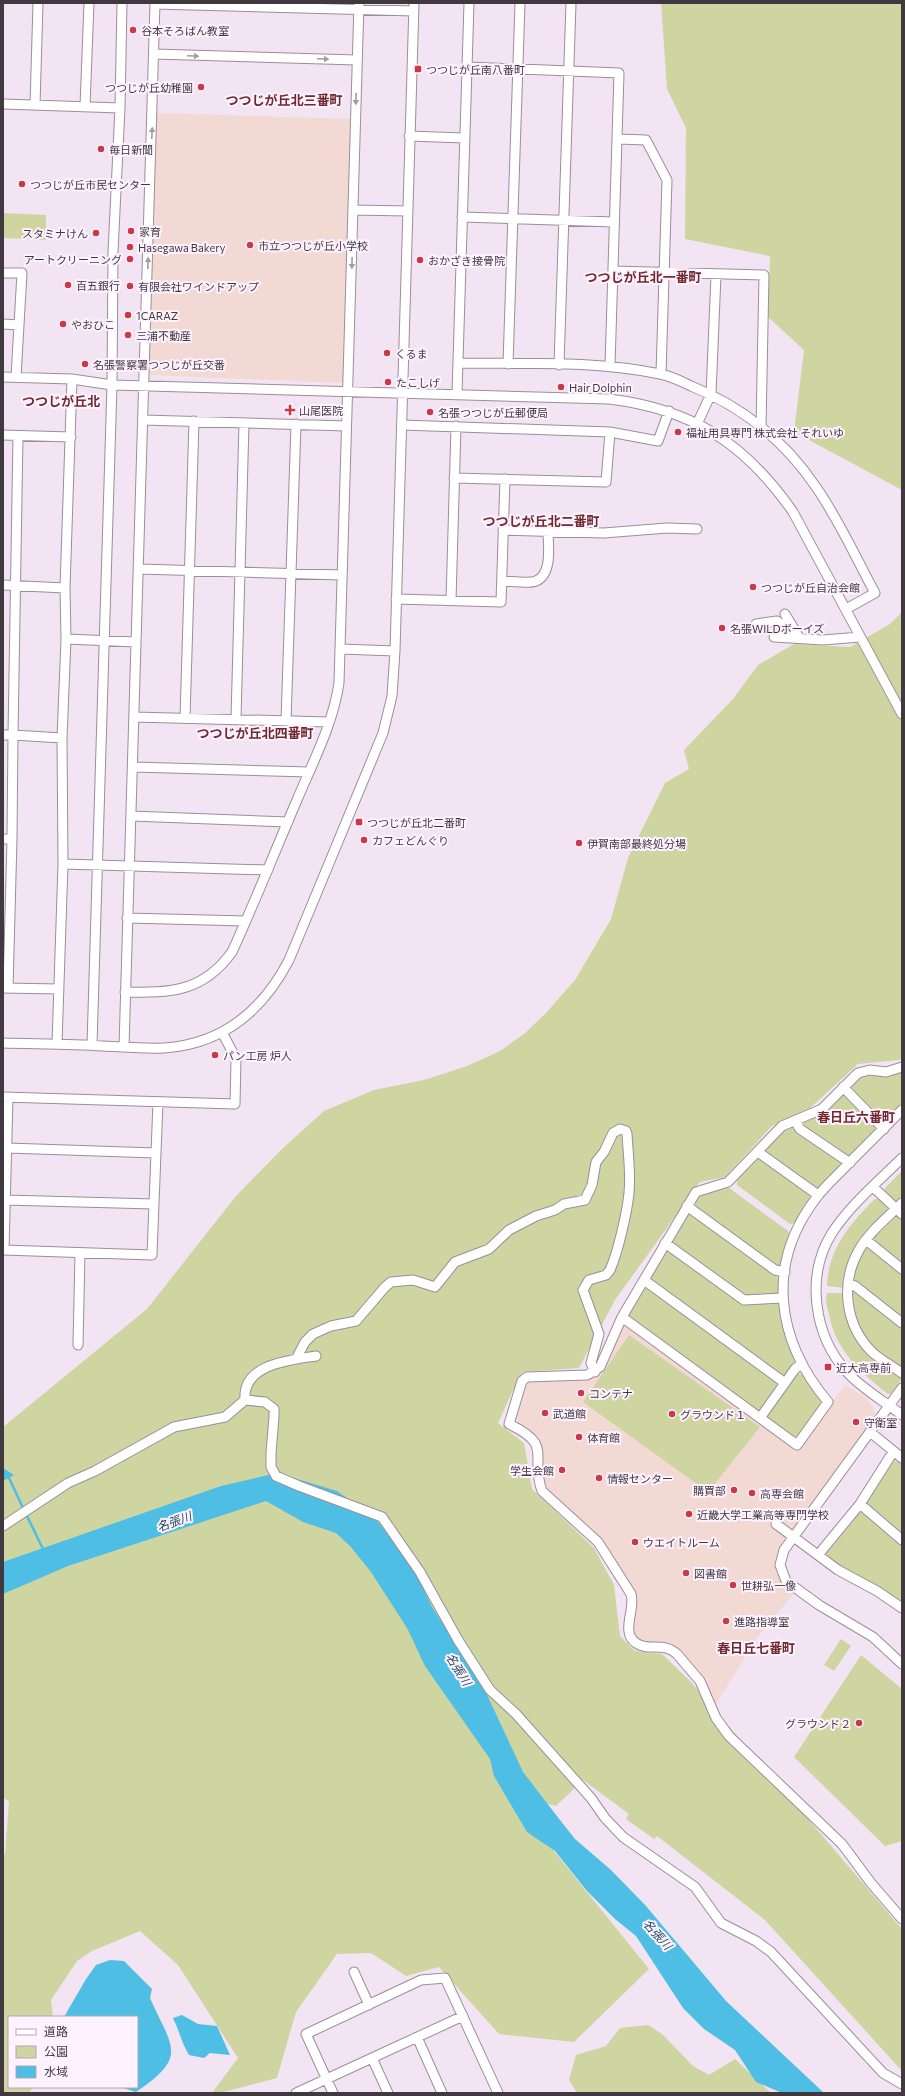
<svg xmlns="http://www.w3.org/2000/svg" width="905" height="2096" viewBox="0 0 905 2096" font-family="Commissioner,'Noto Sans JP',sans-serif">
<rect width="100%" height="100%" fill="#f3e4f3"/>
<!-- education -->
<path fill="#f3d9d3" d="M156,113L352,119L344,378L342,383L150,375L148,371Z
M628,1326L796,1450L845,1385L868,1399L867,1400L872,1406L876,1417L782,1545L775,1562L776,1573L783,1583L794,1593L757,1638L716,1704L703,1678L679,1650L670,1644L638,1639L633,1629L634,1592L626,1577L602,1539L546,1488L538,1438L529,1429L518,1423L516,1417L526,1384L530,1381L592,1378L597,1376L603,1370L622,1327Z"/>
<!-- green -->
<path fill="#ced5a0" d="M661,3H902V490L794,432L804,350L768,317L770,256L685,239L686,128L667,89Z
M3,213L46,215V240L3,238Z
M902,612V1058L899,1060L858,1064L809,1109L772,1126L725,1177L700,1182L615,1300L579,1368L523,1372L519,1377L498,1423L524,1443L532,1489L594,1548L614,1585L620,1636L635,1651L662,1654L691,1682L902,1929V2071L765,1920L657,1836L654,1839L626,1819L629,1814L583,1780L556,1806L508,1794L649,1969L574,2042L499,2034L439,1967L406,1976L371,1953L337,1954L296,2012L277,2078L220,2093H212L238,2058L178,1965L140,1931L92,1951L77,1961L51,2000L53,2017H9V2087H33L29,2093H3V1854H5L9,1802L3,1797V1427L147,1309L236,1196L283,1148L324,1111L374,1090L424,1080L467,1066L500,1051L524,1034L546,1013L575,980L611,919L628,858L665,783L689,769L684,750L733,699L758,665L794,644L850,647L890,624Z
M902,1071V1105L886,1120L881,1121L851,1091L850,1085L865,1074Z
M840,1096H845L875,1126L876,1132L852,1156C841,1155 812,1135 803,1128L804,1121L825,1112Z
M791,1127L817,1147L841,1160V1166L820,1188H815L767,1154L766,1148L784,1129Z
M756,1159H761L809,1194L810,1199L796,1223L790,1224L737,1185V1179Z
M902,1171V1199L899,1201H893L885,1194V1188Z
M722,1186L728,1187L788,1231L790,1237L782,1265L776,1267L696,1208C693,1193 710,1190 722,1186Z
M875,1199H880L887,1206L888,1212L868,1231L844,1288L827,1286C828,1250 850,1223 875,1199Z
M692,1214L777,1276L780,1290L775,1295L744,1296L674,1244L673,1239L687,1215Z
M894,1217H899L902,1219V1265L874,1242V1237Z
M864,1248H870L902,1274V1318L855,1281L852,1275Z
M671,1251L739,1301L776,1303L780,1306L785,1336L794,1359V1365L787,1375L781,1376L653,1282L651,1276L665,1252Z
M649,1288L777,1381L778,1387L762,1410H755L631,1319L629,1313L643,1289Z
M856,1291L902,1327V1368C885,1357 863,1343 856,1322C853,1313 853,1303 851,1294Z
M827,1293H843L844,1306L851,1327L901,1377V1380L891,1394H888C860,1372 836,1351 829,1314C827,1308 825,1300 827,1293Z
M629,1335L760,1427L708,1492L583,1402Z
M797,1374H803L821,1398L822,1405L798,1436L793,1437L768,1420L767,1414Z
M893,1460L902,1463V1536L869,1507L866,1502Z
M858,1512H864L902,1544V1603L841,1568L826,1555V1550Z
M841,1639L851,1646L834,1671L824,1665Z
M861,1655L902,1689V1841L885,1846L794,1757Z
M648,2025L662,2034L693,2066L709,2075L735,2059L771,2093H577L569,2080L576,2055L606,2046L620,2028Z"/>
<!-- water -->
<path fill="#4ebee5" d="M3,1468L14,1475L3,1481Z
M277,1473L337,1491L375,1518L403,1554L419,1580L432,1607L482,1684L523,1772L560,1820L575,1839L611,1870L646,1906L726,2001L824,2093H782L756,2082L735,2050L704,2029L683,2008L636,1936L615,1919L587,1891L555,1851L527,1832L494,1776L490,1759L425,1666L407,1628L371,1572L350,1546L336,1533L303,1522L266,1501L68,1566L3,1594V1562L221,1486Z
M110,1960L124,1961L152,1989L150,1998C172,2048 189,2056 136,2092L120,2087H137V2017H64L86,1979L96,1965Z
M182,2015L198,2024L217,2026L230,2055L210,2053L204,2058L189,2055C182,2044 179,2030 173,2018Z"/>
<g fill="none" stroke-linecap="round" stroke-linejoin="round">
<!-- stream -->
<path stroke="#4ebee5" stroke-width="2.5" d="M9,1478L24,1510
M26,1514L44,1551"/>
<defs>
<path id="minor" d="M155,4L414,11
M154,54L357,60
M467,67L619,73L610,366
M3,104L120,108
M35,105L38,3
M85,106L89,3
M409,136L464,138
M618,139L646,140L667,180L661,374
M353,210L408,211
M462,217L614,222
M613,271L764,275L761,426
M3,273H22L16,377
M3,324L19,325
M458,363C525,364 594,360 660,374C671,376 681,381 691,386C743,407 785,441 816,487C839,520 856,558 875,593L846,609
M508,364L520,3
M559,365L571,3
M3,377L72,379L112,385L609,399C692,409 745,443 793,512L902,714
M457,394L469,3
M143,420L346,426
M697,424L711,394L716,275
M402,425L610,432L658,441L669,411
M3,435L71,437
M18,436L13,735L62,738
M454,478L606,482L610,432
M503,530L604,533L667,528L697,529
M139,569L342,575
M502,581C511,581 528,584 536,581C553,574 548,545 548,531
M3,585L65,588
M396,599L501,602L505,479
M451,601L456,426
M785,614L797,634
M756,624L777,621L799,637
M774,637L823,640L860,637
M66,639L136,642
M340,649L395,651
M134,717L329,722
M185,718L194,421
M236,719L244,423
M286,721L296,424
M3,735H13L12,839H3
M133,767L309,772
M131,816L288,822
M63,864L268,870
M127,918L246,921
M3,988L59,989
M8,988L12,839
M125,992C171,993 203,992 232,952C255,902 275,851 297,800C313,762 333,724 339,683L359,3
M3,1043C36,1044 70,1044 103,1046C123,1047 144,1049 164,1048C223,1044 263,1010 289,960L383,733L392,696L395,651L414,3
M57,1044L63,864L62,738L66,639L65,588L72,379
M92,1045L112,385L113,252L120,108L122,3
M124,1047L155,3
M902,1067L886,1072L870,1070L858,1073L822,1109L782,1126L728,1182L696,1192L622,1317L600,1367L587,1375L527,1377L522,1381L509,1424C555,1446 529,1455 542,1491L598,1542L631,1594C636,1609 620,1632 636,1643C648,1652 663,1641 677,1654L700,1681L716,1718L729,1736L842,1844L871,1883L902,1919
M843,1087L884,1129
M3,1097L235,1104L236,1059L222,1032
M795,1121L800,1129L850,1163
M7,1148L156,1153
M758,1152L818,1195
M902,1158C878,1182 850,1205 832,1233C805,1276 814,1336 847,1372C862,1389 884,1401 902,1415
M873,1187L902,1214
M5,1200L154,1204
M902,1203C887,1218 869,1232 859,1250C840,1283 845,1325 872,1352C881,1360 892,1366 902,1373
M687,1206L775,1270L785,1272
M866,1240L902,1269
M665,1243L744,1300L783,1298
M3,1250L152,1255L158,1102
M4,1250L8,1097
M644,1280L785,1383
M848,1284L855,1286L902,1323
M622,1317L797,1445L828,1402C776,1340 765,1264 817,1197C826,1185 838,1175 848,1164C866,1146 884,1128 902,1110
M78,1345L80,1253
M296,1359L305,1342L313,1334L331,1326L356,1321L385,1287L391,1282L413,1280L435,1287L455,1262L489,1249L509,1230L536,1216L555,1210L564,1204L585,1200L592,1185L596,1162L604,1152L613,1133L620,1129L626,1131L627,1134C628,1153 631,1173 629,1193C627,1213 618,1252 610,1270L606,1275L589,1280L583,1290L599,1334L591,1363L595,1372
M902,1388L784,1550L780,1565L786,1581L819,1605L873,1637L902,1664
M245,1400C242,1364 290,1360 316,1356
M760,1418L795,1369L801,1364
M870,1432L902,1458
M860,1504L902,1540
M776,1524L838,1570L877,1591L902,1608
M3,1526L68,1483L95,1471L174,1427L225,1417L245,1400L265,1402L274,1409V1417L271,1453V1467L276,1476L299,1486L382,1517L420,1572L458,1640L490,1690L516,1714L591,1798L605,1818L623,1837L695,1887L721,1923L756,1941L771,1952L883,2073L902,2084
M818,1555L860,1504L893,1452
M354,1972L369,2005
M417,2037L442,2093
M372,2058L463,2016
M296,2093L372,2058L388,2093
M333,2093L306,2034L421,1980L445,1978L498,2093"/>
</defs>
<!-- minor casing -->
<use href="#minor" stroke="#9c8d9b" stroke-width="11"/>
<!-- minor -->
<use href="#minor" stroke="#fff" stroke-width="9"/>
</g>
<!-- one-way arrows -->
<defs><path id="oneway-solid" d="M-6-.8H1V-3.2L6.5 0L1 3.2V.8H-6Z"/></defs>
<g fill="#a09ca0">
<use href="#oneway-solid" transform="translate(193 56) rotate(2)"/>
<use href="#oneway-solid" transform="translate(323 59) rotate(2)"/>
<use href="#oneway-solid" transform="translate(356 99) rotate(92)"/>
<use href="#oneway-solid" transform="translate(152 133) rotate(-88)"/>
<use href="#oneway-solid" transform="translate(148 263) rotate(-88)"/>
<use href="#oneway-solid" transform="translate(352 263) rotate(91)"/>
</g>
<!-- markers -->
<g fill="#ca3a46" stroke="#fff2ff" stroke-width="1.5">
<circle cx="133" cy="30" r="4"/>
<rect x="414" y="65" width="8" height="8" rx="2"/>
<circle cx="201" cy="87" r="4"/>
<circle cx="101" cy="149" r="4"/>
<circle cx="22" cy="184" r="4"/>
<circle cx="131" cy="231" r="4"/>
<circle cx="96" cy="233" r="4"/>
<circle cx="250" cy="245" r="4"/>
<circle cx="130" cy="247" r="4"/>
<circle cx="130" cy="259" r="4"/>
<circle cx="420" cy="260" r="4"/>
<circle cx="68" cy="285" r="4"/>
<circle cx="130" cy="286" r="4"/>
<circle cx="128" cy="315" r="4"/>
<circle cx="63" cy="324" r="4"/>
<circle cx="128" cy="335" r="4"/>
<circle cx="387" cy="353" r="4"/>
<circle cx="85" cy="364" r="4"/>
<circle cx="388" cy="382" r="4"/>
<circle cx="561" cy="387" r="4"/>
<path d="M288 404h4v4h4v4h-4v4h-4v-4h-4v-4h4z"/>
<circle cx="430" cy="412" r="4"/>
<circle cx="678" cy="432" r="4"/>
<circle cx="753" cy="587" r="4"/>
<circle cx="722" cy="628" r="4"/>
<rect x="355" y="818" width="8" height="8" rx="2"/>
<circle cx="364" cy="840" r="4"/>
<circle cx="579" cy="843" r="4"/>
<circle cx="215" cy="1055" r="4"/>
<rect x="824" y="1363" width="8" height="8" rx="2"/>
<circle cx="581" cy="1393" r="4"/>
<circle cx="545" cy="1413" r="4"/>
<circle cx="672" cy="1414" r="4"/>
<circle cx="856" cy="1422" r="4"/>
<circle cx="579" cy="1437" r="4"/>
<circle cx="562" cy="1470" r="4"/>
<circle cx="599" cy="1478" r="4"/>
<circle cx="734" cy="1490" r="4"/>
<circle cx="752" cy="1493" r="4"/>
<circle cx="689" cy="1514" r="4"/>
<circle cx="635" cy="1542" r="4"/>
<circle cx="686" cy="1573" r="4"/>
<circle cx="733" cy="1585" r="4"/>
<circle cx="726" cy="1621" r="4"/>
<circle cx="859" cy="1723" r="4"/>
</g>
<g text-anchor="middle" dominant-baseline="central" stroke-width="4" stroke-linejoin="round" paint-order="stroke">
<!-- poi labels -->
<g font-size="11" fill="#403a40" stroke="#fff2ff" text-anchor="start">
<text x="141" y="30">谷本そろばん教室</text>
<text x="426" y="69">つつじが丘南八番町</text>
<text x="193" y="87" text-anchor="end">つつじが丘幼稚園</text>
<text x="109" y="149">毎日新聞</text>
<text x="30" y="184">つつじが丘市民センター</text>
<text x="139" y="231">家育</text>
<text x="88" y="233" text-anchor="end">スタミナけん</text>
<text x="258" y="245">市立つつじが丘小学校</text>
<text x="138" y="247">Hasegawa Bakery</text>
<text x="122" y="259" text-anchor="end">アートクリーニング</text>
<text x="428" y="260">おかざき接骨院</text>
<text x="76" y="285">百五銀行</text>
<text x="138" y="286">有限会社ワインドアップ</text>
<text x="136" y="315">1CARAZ</text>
<text x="71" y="324">やおひこ</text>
<text x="136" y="335">三浦不動産</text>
<text x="395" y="353">くるま</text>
<text x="93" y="364">名張警察署つつじが丘交番</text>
<text x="396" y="382">たこしげ</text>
<text x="569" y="387">Hair Dolphin</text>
<text x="299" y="410">山尾医院</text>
<text x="438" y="412">名張つつじが丘郵便局</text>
<text x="686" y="432">福祉用具専門 株式会社 それいゆ</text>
<text x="761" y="587">つつじが丘自治会館</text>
<text x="730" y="628">名張WILDボーイズ</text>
<text x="367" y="822">つつじが丘北二番町</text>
<text x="372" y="840">カフェどんぐり</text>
<text x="587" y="843">伊賀南部最終処分場</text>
<text x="223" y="1055">パン工房 炉人</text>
<text x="836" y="1367">近大高専前</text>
<text x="589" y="1393">コンテナ</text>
<text x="553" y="1413">武道館</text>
<text x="680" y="1414">グラウンド１</text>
<text x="864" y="1422">守衛室</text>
<text x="587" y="1437">体育館</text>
<text x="554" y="1470" text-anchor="end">学生会館</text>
<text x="607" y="1478">情報センター</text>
<text x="726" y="1490" text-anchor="end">購買部</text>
<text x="760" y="1493">高専会館</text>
<text x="697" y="1514">近畿大学工業高等専門学校</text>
<text x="643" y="1542">ウエイトルーム</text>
<text x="694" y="1573">図書館</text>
<text x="741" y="1585">世耕弘一像</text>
<text x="734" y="1621">進路指導室</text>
<text x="851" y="1723" text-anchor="end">グラウンド２</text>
</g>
<!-- water labels -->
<g font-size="12" font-style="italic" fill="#1f4e5f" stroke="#fff2ff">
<text transform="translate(174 1521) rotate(-20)">名張川</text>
<text transform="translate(459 1669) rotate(58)">名張川</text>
<text transform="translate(658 1934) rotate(48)">名張川</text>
</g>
<!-- quarter labels -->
<g font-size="13" font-weight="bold" fill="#70292d" stroke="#fff2ff">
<text x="284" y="100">つつじが丘北三番町</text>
<text x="643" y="277">つつじが丘北一番町</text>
<text x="61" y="401">つつじが丘北</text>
<text x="541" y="521">つつじが丘北二番町</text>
<text x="255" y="733">つつじが丘北四番町</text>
<text x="856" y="1117">春日丘六番町</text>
<text x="756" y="1648">春日丘七番町</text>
</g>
</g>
<!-- border -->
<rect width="905" height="2096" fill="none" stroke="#403a40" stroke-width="8"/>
<!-- legend -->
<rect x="8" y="2016" width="130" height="72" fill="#fff2ff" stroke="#b3a8b3"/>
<rect x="16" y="2029" width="20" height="6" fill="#ffffff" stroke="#b3a8b3"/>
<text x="44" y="2036" font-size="12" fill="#403a40">道路</text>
<rect x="16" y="2046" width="20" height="12" fill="#ced5a0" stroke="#b3a8b3"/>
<text x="44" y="2056" font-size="12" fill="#403a40">公園</text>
<rect x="16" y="2066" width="20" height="12" fill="#4ebee5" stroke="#b3a8b3"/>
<text x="44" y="2076" font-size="12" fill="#403a40">水域</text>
</svg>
